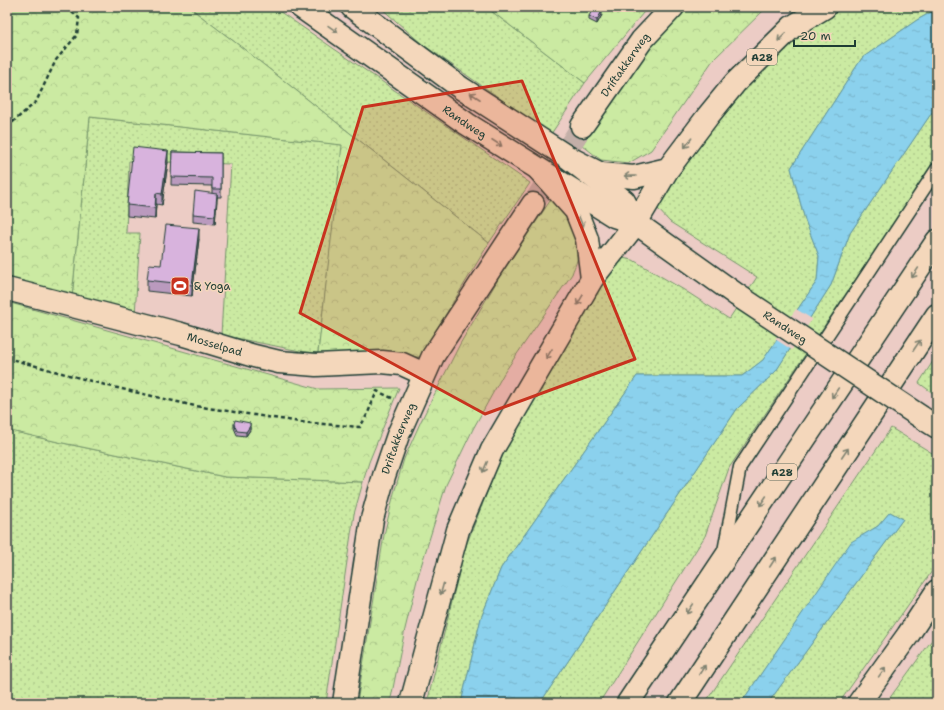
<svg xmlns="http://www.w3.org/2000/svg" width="944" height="710" viewBox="0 0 944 710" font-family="'Shantell Sans',sans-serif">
<defs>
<pattern id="grass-dots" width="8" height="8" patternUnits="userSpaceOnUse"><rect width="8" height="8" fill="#cbeaa2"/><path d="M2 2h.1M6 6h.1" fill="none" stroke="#aeca8c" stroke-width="1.8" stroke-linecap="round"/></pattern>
<pattern id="forest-crowns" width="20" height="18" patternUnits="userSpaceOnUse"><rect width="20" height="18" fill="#cbeaa2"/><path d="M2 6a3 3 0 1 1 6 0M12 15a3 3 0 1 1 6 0" fill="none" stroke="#aeca8c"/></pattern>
<pattern id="water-ripples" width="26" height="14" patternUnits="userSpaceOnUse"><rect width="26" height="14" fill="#8bd1ed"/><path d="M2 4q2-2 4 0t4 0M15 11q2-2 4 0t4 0" fill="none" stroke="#78b4cc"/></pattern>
</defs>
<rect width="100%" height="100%" fill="#ecccc5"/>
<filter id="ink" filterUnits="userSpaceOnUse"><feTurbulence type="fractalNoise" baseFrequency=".025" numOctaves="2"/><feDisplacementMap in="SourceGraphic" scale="8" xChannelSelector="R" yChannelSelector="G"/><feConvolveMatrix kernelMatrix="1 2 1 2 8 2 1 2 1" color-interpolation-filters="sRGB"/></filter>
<g filter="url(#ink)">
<!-- grass -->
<path fill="url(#grass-dots)" stroke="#75946b" d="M189,7H273L530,183L489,243L240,46Z
M380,7H486L585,83L551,134L422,44Z
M837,7H937V9L917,20L862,58L791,168L805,220L819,256L817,281L763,360L742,376H637L501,568L481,618L461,703H427L465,548L498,465L534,390L602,283L622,258L633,260L684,290L729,319L757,277L670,222L657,208L695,140L799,31Z
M937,105V158L729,468L705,536L599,703H540L737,409L776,371L831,285L850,233Z
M90,117L343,145L318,353L305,352L221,335L231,164L129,161L126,233H140L135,315L72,297Z
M937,355V396L919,383Z
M891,428L937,456V564L839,703H768L903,519L890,512L878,526L851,543L741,703H705Z
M7,430L58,442L225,477L363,482L354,514L326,703H7Z
M937,633V703H886L889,699Z"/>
<!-- forest -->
<path fill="url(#forest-crowns)" stroke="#75946b" d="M7,7H189L240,46L489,243L420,357L356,358L318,353L342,145L90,117L72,297L7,281Z
M486,7H648L585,83Z
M685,7H767L713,60L651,150L629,163L601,160L582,145L631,72L676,15Z
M552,198C565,216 582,236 577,260C576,265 573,270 572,274L504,373L473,429L446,485L418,576L405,629L390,703H357L384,535L394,493L404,459L421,421L460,344L500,276Z
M7,302L318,389L399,388L369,462L363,482L225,477L58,442L7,430Z"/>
<!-- water -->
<path fill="url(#water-ripples)" stroke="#6096a3" d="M937,9V105L850,233L831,285L776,371L737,409L540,703H461L481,618L501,568L637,376H742L763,360L817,281L819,256L805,220L791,168L862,58L917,20Z
M890,512L903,519L768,703H741L851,542L878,526Z"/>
<!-- pier -->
<path fill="#ecccc5" d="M796,309L812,319L792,350L775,339Z"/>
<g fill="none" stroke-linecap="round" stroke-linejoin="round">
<!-- street-tunnel -->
<path stroke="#c3afa8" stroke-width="22" stroke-dasharray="22 11" stroke-linecap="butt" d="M533,204L582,126"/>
<defs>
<path id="lane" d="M724,551L740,467L937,169"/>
<g id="street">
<path id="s1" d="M582,126L642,40L673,7"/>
<path id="s2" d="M7,289L181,334L254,356L279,362L316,365L382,362L402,364L424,374"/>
<path id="s3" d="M344,703L372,519L384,476L398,435L433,356L533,204"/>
</g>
<g id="secondary">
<path id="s4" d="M301,7L467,124L614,216L636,223L737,295"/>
<path d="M352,7L461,88L566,156L624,201L636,223"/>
<path d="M921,417L937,427"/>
</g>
<path id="highway" d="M566,156L601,174L634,177L668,169
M539,170L576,211L587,239L592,279
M411,703L458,530L492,450L592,279L636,223L668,169L708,116L735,83L792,27L825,7
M628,703L937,241
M680,703L937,315
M859,703L908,635L937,591"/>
</defs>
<!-- lane casing -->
<use href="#lane" stroke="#1f3d34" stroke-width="15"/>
<!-- street casing -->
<use href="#street" stroke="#1f3d34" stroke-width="25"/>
<!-- secondary casing -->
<use href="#secondary" stroke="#1f3d34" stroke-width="25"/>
<!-- highway casing -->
<use href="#highway" stroke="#1f3d34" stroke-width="25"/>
<!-- path -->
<path stroke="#1f3d34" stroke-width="2.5" stroke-dasharray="4 3" stroke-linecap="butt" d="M7,127L36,102L56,60L77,35L79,18L68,9L61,7
M7,358L109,386L195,406L300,422L360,427L367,415L377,391L392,398"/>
<!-- lane -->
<use href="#lane" stroke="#f4d7bb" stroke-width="12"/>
<!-- street -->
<use href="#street" stroke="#f4d7bb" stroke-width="22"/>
<!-- secondary -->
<use href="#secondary" stroke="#f4d7bb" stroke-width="22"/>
<!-- highway -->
<use href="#highway" stroke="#f4d7bb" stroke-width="22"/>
<defs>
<g id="secondary-bridge">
<path id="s5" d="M737,295L921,417"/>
</g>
</defs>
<!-- secondary-bridge casing -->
<use href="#secondary-bridge" stroke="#1f3d34" stroke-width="25" stroke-linecap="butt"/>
<!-- secondary-bridge -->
<use href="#secondary-bridge" stroke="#f4d7bb" stroke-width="22"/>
</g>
<!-- wall -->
<path fill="#ba9abe" stroke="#1f3d34" d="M602,15L597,24L589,20V16Z
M172,152L221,153V197H217L215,224L193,222V214L212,193V186L171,185Z
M168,162L162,205L156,204L155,219L127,216V205Z
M199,239L192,296L147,291V280L161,265Z
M234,424L250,427V430L246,436L237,435L234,428Z"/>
<!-- shaded-wall -->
<path fill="#977d9b" stroke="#1f3d34" d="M602,11V15L597,24V20Z
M168,151V162L162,205V194Z
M156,193V204L155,219V208Z
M217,194V201L215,224V216Z
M199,228V239L192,296V285Z
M250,423V430L246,436V432Z"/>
<!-- building -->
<path fill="#d8b3dd" stroke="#1f3d34" d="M594,7L602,11L597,20L589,16Z
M133,147L168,151L162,194L156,193L155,208L127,205Z
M172,152L221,153V189H212V178L171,177Z
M195,191L217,194L215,216L193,214Z
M166,225L199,228L192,285L147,280L149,264L161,265Z
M235,420L250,423V426L246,432L237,431L234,424Z"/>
<!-- one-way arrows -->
<defs><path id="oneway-shaft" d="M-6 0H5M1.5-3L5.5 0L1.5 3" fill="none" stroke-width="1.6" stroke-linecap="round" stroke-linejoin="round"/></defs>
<g stroke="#7f8271">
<use href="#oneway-shaft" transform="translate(333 29) rotate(35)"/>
<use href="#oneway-shaft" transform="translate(782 37) rotate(135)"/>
<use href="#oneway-shaft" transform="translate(475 96) rotate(-147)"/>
<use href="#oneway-shaft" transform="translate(497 143) rotate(33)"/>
<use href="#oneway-shaft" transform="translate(688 143) rotate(127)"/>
<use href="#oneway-shaft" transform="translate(630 176) rotate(-179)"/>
<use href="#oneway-shaft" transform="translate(581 222) rotate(69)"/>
<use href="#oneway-shaft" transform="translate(915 273) rotate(124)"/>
<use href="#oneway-shaft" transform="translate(580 300) rotate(120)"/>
<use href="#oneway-shaft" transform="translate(917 345) rotate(-56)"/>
<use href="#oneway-shaft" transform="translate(549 354) rotate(121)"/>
<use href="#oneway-shaft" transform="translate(835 393) rotate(124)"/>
<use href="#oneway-shaft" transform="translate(845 453) rotate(-56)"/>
<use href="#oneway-shaft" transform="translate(485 467) rotate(113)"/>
<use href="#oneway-shaft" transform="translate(763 501) rotate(124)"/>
<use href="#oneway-shaft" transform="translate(773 562) rotate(-57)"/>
<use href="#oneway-shaft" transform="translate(442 589) rotate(105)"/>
<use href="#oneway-shaft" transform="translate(690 609) rotate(124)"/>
<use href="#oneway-shaft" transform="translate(702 670) rotate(-57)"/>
<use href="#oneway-shaft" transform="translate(882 672) rotate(-55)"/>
</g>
</g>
<!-- marked area -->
<path fill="#c8321e" fill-opacity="0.2" stroke="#c8321e" stroke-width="3" stroke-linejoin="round" d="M522,81L635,359L485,414L300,313L363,107Z"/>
<!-- icons -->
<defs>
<symbol id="stadium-square" viewBox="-11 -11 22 22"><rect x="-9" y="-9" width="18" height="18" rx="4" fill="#c8321e" stroke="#f4d7bb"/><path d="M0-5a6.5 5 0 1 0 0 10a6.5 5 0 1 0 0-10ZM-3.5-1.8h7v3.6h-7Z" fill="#fff"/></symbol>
</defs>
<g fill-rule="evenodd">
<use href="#stadium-square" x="169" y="275" width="22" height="22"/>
</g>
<g text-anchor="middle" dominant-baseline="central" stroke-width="3" stroke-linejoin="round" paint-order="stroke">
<!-- shield labels -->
<g fill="#f4d7bb" stroke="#5f6b5c" stroke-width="1">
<rect x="747" y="49" width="30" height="16" rx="3"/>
<rect x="767" y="464" width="30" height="16" rx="3"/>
</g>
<g font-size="10" font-weight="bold" fill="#1f3d34">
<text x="762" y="57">A28</text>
<text x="782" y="472">A28</text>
</g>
<!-- street labels -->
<g font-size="11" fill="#1f3d34" stroke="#f4d7bb">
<text stroke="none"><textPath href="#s1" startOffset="75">Driftakkerweg</textPath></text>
<text stroke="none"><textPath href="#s4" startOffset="200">Randweg</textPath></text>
<text stroke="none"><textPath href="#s5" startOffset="58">Randweg</textPath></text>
<text stroke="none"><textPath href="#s2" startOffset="215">Mosselpad</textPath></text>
<text stroke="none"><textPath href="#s3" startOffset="271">Driftakkerweg</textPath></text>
</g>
<!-- poi labels -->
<g font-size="11" fill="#1f3d34" stroke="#f4d7bb" text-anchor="start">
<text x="194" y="286">&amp; Yoga</text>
</g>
</g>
<!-- margin -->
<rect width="944" height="710" fill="none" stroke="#f4d7bb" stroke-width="24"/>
<rect x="12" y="12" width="920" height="686" fill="none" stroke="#1f3d34" stroke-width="1.5" filter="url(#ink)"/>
<!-- scale -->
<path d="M794 40v6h61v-6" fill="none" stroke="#1f3d34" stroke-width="2"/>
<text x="800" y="40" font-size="12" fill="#1f3d34" stroke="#f4d7bb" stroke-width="3" paint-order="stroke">20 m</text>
</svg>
